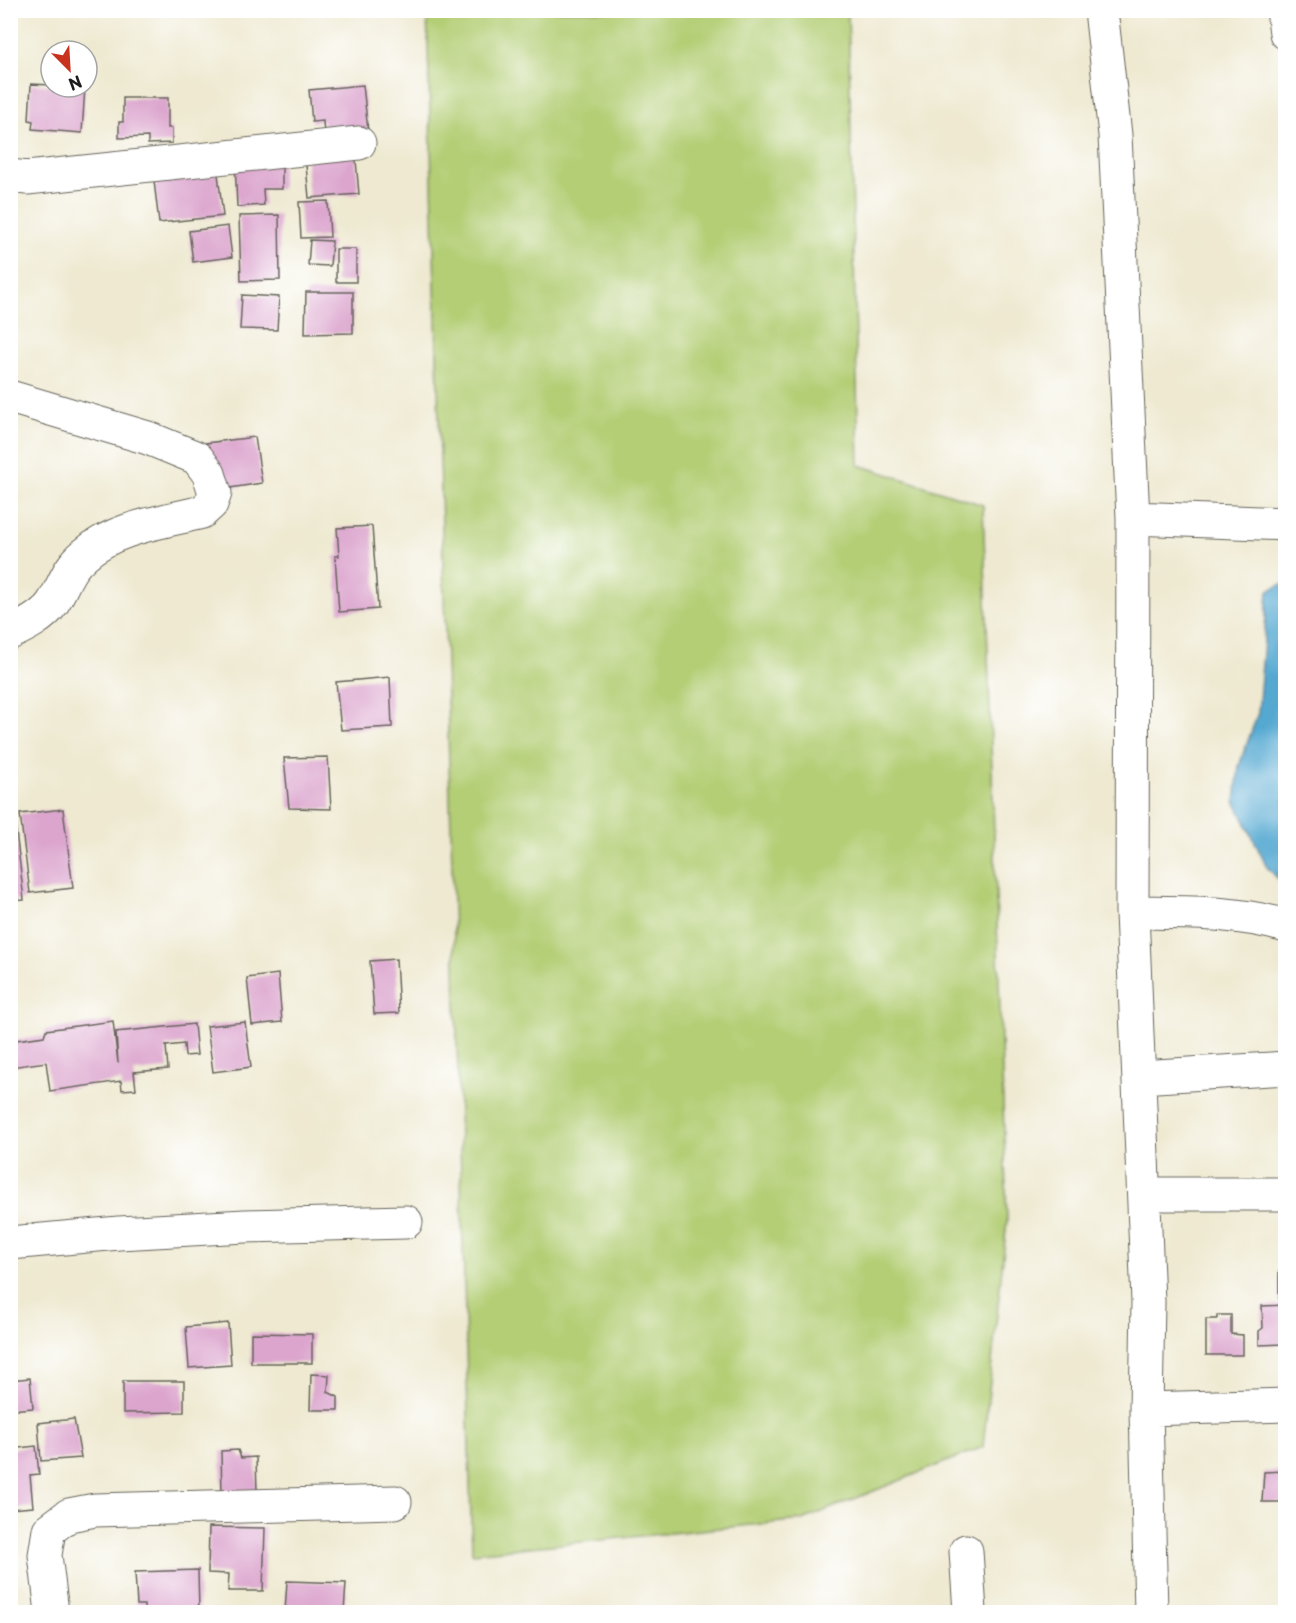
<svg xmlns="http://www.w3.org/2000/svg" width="1296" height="1623" viewBox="0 0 1296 1623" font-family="'Playpen Sans',sans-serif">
<rect width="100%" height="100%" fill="#fff"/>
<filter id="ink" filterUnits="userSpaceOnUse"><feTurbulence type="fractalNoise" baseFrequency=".0167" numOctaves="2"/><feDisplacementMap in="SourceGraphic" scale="12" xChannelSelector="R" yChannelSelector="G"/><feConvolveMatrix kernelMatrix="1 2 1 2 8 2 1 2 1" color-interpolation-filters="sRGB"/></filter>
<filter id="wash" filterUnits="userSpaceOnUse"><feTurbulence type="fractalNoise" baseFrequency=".008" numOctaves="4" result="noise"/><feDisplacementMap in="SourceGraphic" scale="24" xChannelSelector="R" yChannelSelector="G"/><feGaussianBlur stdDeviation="1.35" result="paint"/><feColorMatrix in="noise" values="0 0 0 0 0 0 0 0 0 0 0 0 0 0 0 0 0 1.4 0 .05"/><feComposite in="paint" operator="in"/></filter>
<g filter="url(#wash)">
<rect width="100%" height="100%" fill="#eee9d0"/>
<!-- green -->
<path fill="#b3ce74" stroke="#687548" stroke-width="1.5" d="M427,11H848L859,465L983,505L1007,1220L983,1447L802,1520L472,1553Z"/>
<!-- water -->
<path fill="#55a9d1" stroke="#386276" stroke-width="1.5" d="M1285,583V886L1267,867L1235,801L1239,766L1258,713L1268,591Z"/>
<g id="blocks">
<!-- building -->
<path fill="#dca5ce" d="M31,84L51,85V87H85L82,133L32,129L33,121L29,120Z
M363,85L368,131L324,135L323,121L312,122L309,90Z
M123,98H168V128H172V143L148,144V137L119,138V122H123Z
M355,149L359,194L309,198L305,154Z
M282,158V189H263L264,205L237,207L235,160Z
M218,174L223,216L159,223L154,181Z
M328,201L330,237L301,238L299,202Z
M279,215L280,280L241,281L239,216Z
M228,226L232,257L193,262L189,231Z
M310,240L332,241L330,266L308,265Z
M336,249H356V282H336Z
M306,292H353V333L305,334Z
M242,295L279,297L277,330L240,329Z
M255,437L262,483L217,490L206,443Z
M372,526L378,609L339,612L335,556H339L337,528Z
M390,677L392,727L341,730L336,682Z
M328,757L331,809L289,808L284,758Z
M63,809L73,888L30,893L20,814Z
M15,822L24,900L10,901V823Z
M396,959L399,1013L374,1014L370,961Z
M278,974L282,1022L252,1025L247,978Z
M113,1021L118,1063L116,1032L194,1024L197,1055L185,1056L184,1044L166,1046L168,1069L134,1072L136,1089L122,1090L121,1081L50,1091L46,1062L11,1067L10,1041L44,1036L46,1030Z
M245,1022L251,1067L213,1072L207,1026Z
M1279,1271H1286V1299H1279Z
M1286,1305V1344L1259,1345V1331L1263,1328L1262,1306Z
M1217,1315H1231V1334L1243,1335V1355H1206V1319H1217Z
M228,1323L231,1365L189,1368L186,1327Z
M251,1333L312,1334V1363H251Z
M311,1374L329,1375L328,1392L338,1397V1410H310Z
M30,1378L33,1408L10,1410V1380Z
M123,1381H184V1412L123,1413Z
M74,1419L81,1458L41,1461L38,1423Z
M36,1446L39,1474L30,1475L33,1507L10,1509V1449Z
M238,1450L241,1458L256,1457L257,1493L222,1495L221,1451Z
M1286,1471V1502H1262L1264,1472Z
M209,1527L265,1528L263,1591H228L229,1574L208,1573Z
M198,1570L199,1612H144V1605H137L135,1572Z
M287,1581L346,1583L344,1612H285Z"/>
</g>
</g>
<g filter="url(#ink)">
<use href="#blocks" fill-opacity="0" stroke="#66645b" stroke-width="1.5"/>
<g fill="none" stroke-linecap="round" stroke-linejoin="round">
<defs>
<path id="minor" d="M1101,10L1115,135L1133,518L1132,912L1148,1302L1146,1409L1151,1612
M1283,10L1286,33
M10,176L27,178L359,143
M10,397L148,438L197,458L209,474L215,493L211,504L202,512C163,522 116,527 85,554C65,571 65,585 52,604C43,617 25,626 10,633
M1133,518L1286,524
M1132,912C1185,913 1234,911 1286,926
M1140,1077L1286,1068
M1144,1194H1286
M10,1243L119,1233L245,1226L406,1222
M1146,1409L1286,1405
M966,1551L970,1612
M52,1612L45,1555L49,1530L69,1515L95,1510L395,1502"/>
</defs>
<!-- minor casing -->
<use href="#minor" stroke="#66645b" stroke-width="35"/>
<!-- minor -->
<use href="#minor" stroke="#fff" stroke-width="33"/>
</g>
</g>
<!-- margin -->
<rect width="1296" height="1623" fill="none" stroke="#fff" stroke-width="36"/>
<!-- north arrow -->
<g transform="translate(69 69) rotate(156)"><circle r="28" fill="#ffffff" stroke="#a4a4a4" stroke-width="1.5"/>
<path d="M0-4.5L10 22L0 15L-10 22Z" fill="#c8321e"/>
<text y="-9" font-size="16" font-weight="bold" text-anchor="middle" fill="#1c1c1c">N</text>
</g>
</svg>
